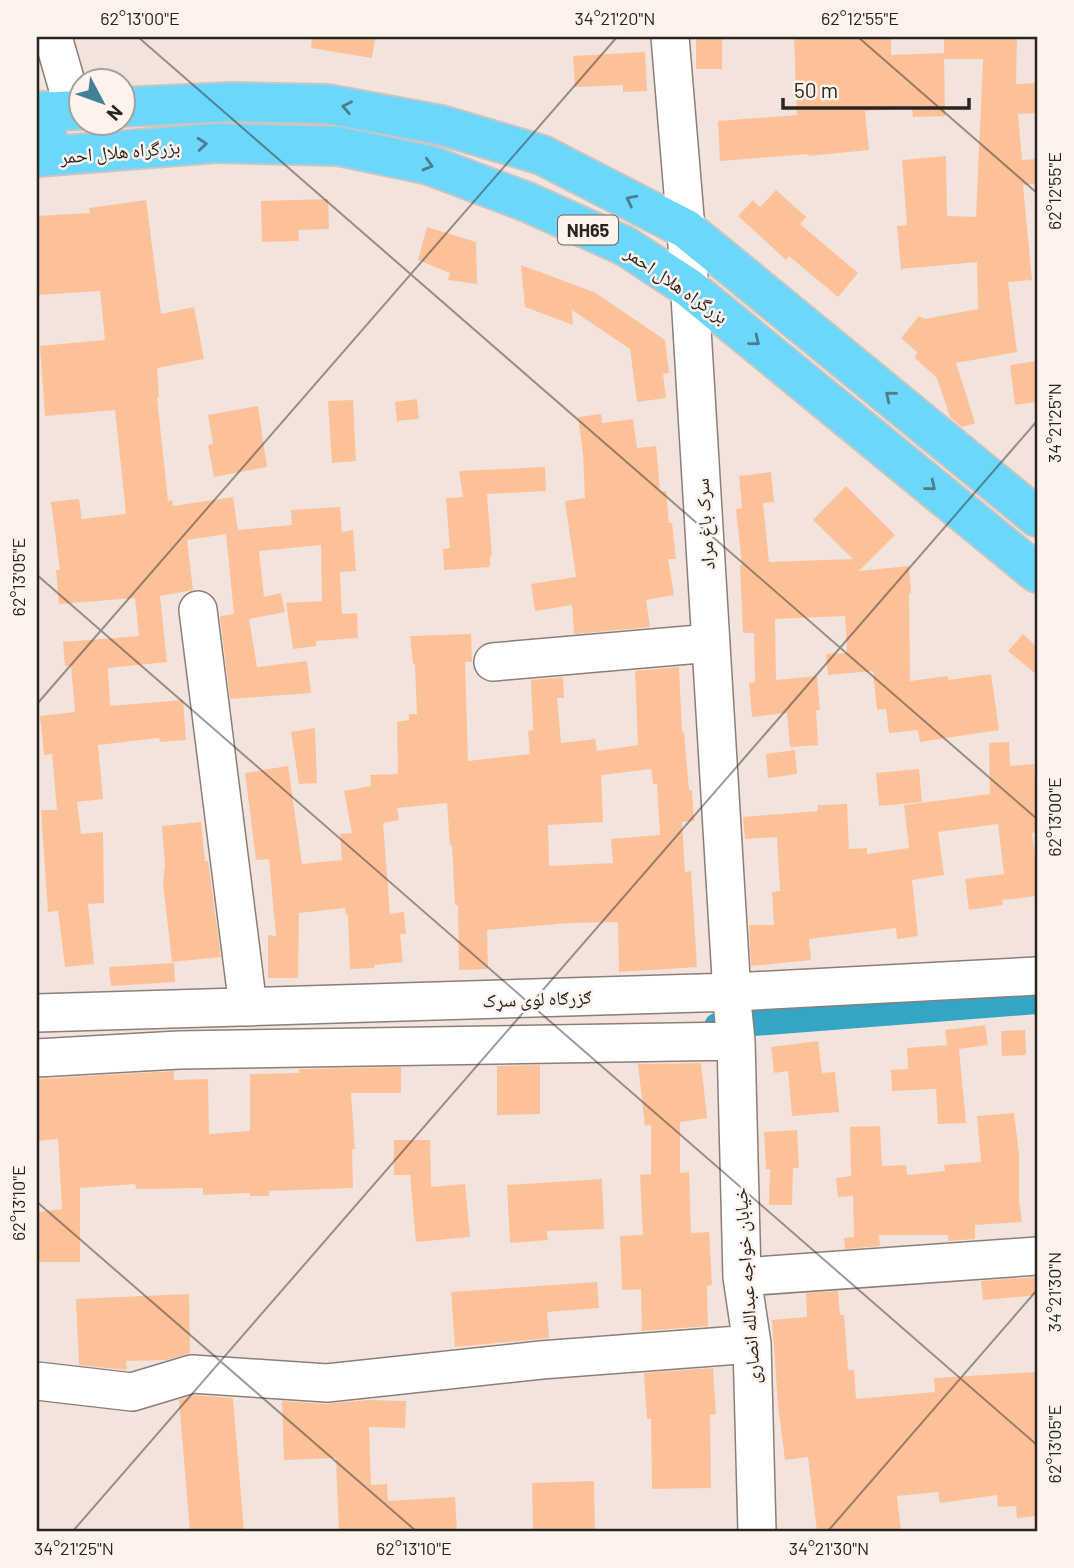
<svg xmlns="http://www.w3.org/2000/svg" width="1074" height="1568" viewBox="0 0 1074 1568" font-family="Barlow,'Noto Naskh Arabic',sans-serif">
<rect width="100%" height="100%" fill="#f2e4dc"/>
<g fill="none" stroke-linecap="round" stroke-linejoin="round">
<!-- canal -->
<path stroke="#35a5c6" stroke-width="26" d="M717,1026L1037,1001"/>
</g>
<!-- building -->
<path fill="#fdc19a" fill-rule="evenodd" d="M312,37L375,39L372,58L311,48Z
M696,37H722V69H696Z
M794,37H891V55L944,53L945,116L913,117L912,108L865,111L869,150L808,156L809,154L720,161L718,121L797,115Z
M944,38L1017,39L1016,84L1037,83V113L1018,114L1022,160L1037,159V184L1023,185L1032,280L1008,282L1017,352L956,363L975,423L962,427L950,417L937,378L915,358L917,352L901,338L919,316L925,319L978,309L977,262L901,269L897,226L907,225L902,160L946,156L947,216L976,217L983,59H944Z
M645,52L647,91L623,92V85L575,87L573,56Z
M776,190L806,217L800,224L858,273L838,297L789,256L786,260L738,216L753,200L760,207Z
M328,199L329,229L298,230L299,241L262,242L261,201Z
M146,200L161,314L194,307L204,359L157,368L159,397L157,398L168,501L172,500L173,506L233,497L238,530L292,525L291,510L340,507L342,532L353,530L356,571L340,572L342,614L357,613L358,638L316,641V646L293,649L286,603L322,601L321,545L259,551L264,597L281,593L285,612L249,619L257,667L307,661L311,693L230,699L220,616L234,614L226,534L187,540L193,590L160,596L167,662L108,668L110,706L183,700L186,740L160,742L159,738L98,745L103,799L77,802L81,834L103,832L104,903L88,904L94,964L65,967L58,911L48,912L41,810H57L52,754L44,755L40,716L75,712L71,666H65L63,642L139,636L135,598L59,604L56,570H60L51,502L79,499L82,519L126,514L115,410L45,416L40,346L105,340L100,291L37,295V216L90,213L89,208Z
M427,227L476,242L477,284L448,280L450,273L418,260Z
M521,265L594,292L665,340L669,373L663,374L666,398L637,402L630,349L572,310L573,325L525,307Z
M1037,361V402L1015,405L1010,365Z
M417,399L419,419L397,421L395,402Z
M353,400L356,461L332,463L328,401Z
M258,406L267,467L214,477L208,445L213,444L208,415Z
M601,414L602,423L633,419L637,448L656,446L660,491H666L669,523H672L676,559H668L674,595L646,600L650,627L574,634L572,605L535,611L531,584L576,577L565,501L585,498L583,454L578,417Z
M545,467L546,491L487,494L492,555L490,556V567L444,570L443,549L450,548L446,498L463,497L459,471Z
M771,472L774,502L763,503L769,562L853,559L813,520L846,486L895,535L859,571L909,566L911,593H909L910,681L948,676V680L991,674L999,730L920,742L918,730L889,733L886,709L877,710L873,671L828,675L826,654L847,653L845,616L775,619L776,680L817,676L820,710H816L818,745L790,747L787,713L752,717L749,683L755,682L754,633H743L740,565H742L736,509L742,508L739,476Z
M471,634L472,662H465L468,761L530,754L528,731L533,730L531,680L563,677L564,698H557L561,743L595,739L597,751L638,745L635,671L679,667L682,733L684,732L689,790H692L694,821L682,822L685,872L691,871L697,967L619,972L618,922L570,923L487,930L488,969L459,970L458,905H455L452,845H450L447,803L397,808L399,820L383,823L390,914L404,912L406,934H400L403,962L374,965V968L350,969L348,915H346L345,908L299,913L298,978H268V935L276,936L269,859L256,860L245,773L288,766L302,864L342,860L340,834L352,833L344,791L371,786L370,775L398,774L397,722L409,720V714H417L415,664H413L410,636ZM651,769L653,784H657L660,835L611,839L613,863L549,866L548,825L603,822L601,775Z
M1023,634L1037,647V675L1008,651Z
M315,728L317,783L299,784L291,732Z
M1009,742L1010,766L1034,764L1037,832L1032,833L1037,873V896L1002,900L1003,905L969,910L965,879L1004,874L998,824L938,832L944,875L912,880L918,936L897,939L896,928L809,939L811,960L751,966L749,925H774L772,892L780,891L777,837L745,839L743,817L818,811V805L847,804L849,849L867,848V854L909,848L904,805L990,794L989,743Z
M795,750L797,774L768,778L766,754Z
M919,769L922,802L879,806L876,773Z
M201,822L205,861H208L221,957L172,962L163,883L165,864L162,826Z
M174,963L175,982L111,986L109,967Z
M985,1025L988,1045L959,1049L966,1123L938,1124L936,1089L892,1091L891,1070L908,1069L907,1048L947,1045L945,1030Z
M1025,1030L1026,1055L1002,1056L1001,1031Z
M818,1041L822,1073L835,1072L839,1112L792,1116L788,1071L774,1073L771,1047Z
M701,1063L707,1118L680,1122V1173L689,1172L691,1233L709,1232L712,1285L707,1286L708,1326L642,1331L641,1289L622,1290L620,1236L643,1235L640,1175L651,1174V1125L645,1126L638,1064Z
M540,1065V1114L497,1115V1066Z
M401,1067V1093H351L355,1149H352L353,1188L269,1191V1196H250V1193L203,1195V1188L136,1189L135,1184L80,1188V1262H37V1212L62,1209L58,1139L37,1141V1079L174,1071V1080L208,1079L209,1134L250,1131V1074L299,1073V1069Z
M1014,1113L1019,1153V1200L1022,1222L975,1225V1239L948,1241V1235H879L880,1246L845,1249L844,1238L854,1237L853,1196L838,1197L836,1178L851,1176L850,1127L880,1126L882,1166L906,1165L907,1175L945,1171L944,1165L981,1162L977,1116Z
M797,1130L799,1168H793L792,1205H769L770,1169H766L764,1132Z
M394,1140H430L431,1187L465,1184L470,1237L416,1242L410,1175H394Z
M602,1179L604,1229L547,1231L548,1240L510,1243L507,1185Z
M1037,1277V1295L983,1300L981,1281Z
M597,1282L599,1308L547,1312L549,1338L455,1347L451,1292Z
M838,1291L840,1315H844L848,1370H854L856,1399L935,1392L934,1378L1037,1372V1516L1017,1518L1016,1506L998,1507L997,1495L940,1503L938,1492L897,1496L901,1531H817L808,1457L785,1460L778,1405L772,1320L807,1317L806,1293Z
M189,1294L190,1353L167,1360L126,1361L127,1370L79,1365L76,1299Z
M713,1368L716,1414L710,1415L711,1488L652,1489L651,1419H647L644,1373Z
M194,1395L233,1398L244,1531H190L179,1400Z
M368,1400L406,1401L405,1428L369,1427L371,1485L387,1484L388,1501L455,1497L457,1531H339L336,1458L284,1460L282,1401L326,1404Z
M594,1481L595,1531H533L532,1483Z"/>
<g fill="none" stroke-linecap="round" stroke-linejoin="round">
<defs>
<path id="minor" d="M53,37L74,110
M670,37L686,229L733,1011L736,1041L742,1277L752,1344L757,1531
M198,610L248,1007
M493,662L711,643
M37,1013L733,992L1037,976
M37,1058L179,1050L736,1041
M742,1277L1037,1256
M37,1381L132,1392L192,1374L327,1383L541,1360L752,1344"/>
<path id="highway" d="M122,107L231,102L327,104L441,125L542,155L686,229L1037,517
M43,111L50,156
M37,112L80,110
M37,157L216,143L338,146L429,165L527,202L625,246L689,288L1037,573"/>
</defs>
<!-- minor casing -->
<use href="#minor" stroke="#8b7f77" stroke-width="40"/>
<!-- highway casing -->
<use href="#highway" stroke="#c7c6c5" stroke-width="42"/>
<!-- minor -->
<use href="#minor" stroke="#fff" stroke-width="37"/>
<!-- highway -->
<use href="#highway" stroke="#6bd7fb" stroke-width="38"/>
</g>
<!-- one-way arrows -->
<defs><path id="oneway-chevron" d="M-2-3.5L2.5 0L-2 3.5" fill="none" stroke-width="1.6" stroke-linecap="round" stroke-linejoin="round" transform="scale(1.75)"/></defs>
<g stroke="#4a7e8e">
<use href="#oneway-chevron" transform="translate(347 107) rotate(-169)"/>
<use href="#oneway-chevron" transform="translate(202 144) rotate(-5)"/>
<use href="#oneway-chevron" transform="translate(428 165) rotate(16)"/>
<use href="#oneway-chevron" transform="translate(631 200) rotate(-153)"/>
<use href="#oneway-chevron" transform="translate(755 341) rotate(39)"/>
<use href="#oneway-chevron" transform="translate(890 396) rotate(-141)"/>
<use href="#oneway-chevron" transform="translate(931 486) rotate(39)"/>
</g>
<!-- ticks -->
<path fill="none" stroke="#282421" stroke-width="2" stroke-opacity="0.45" d="M138,37L1037,819M858,37L1037,193M37,575L1037,1445M37,704L617,37M37,1202L416,1531M73,1531L1037,421M828,1531L1037,1290"/>
<g text-anchor="middle" dominant-baseline="central" stroke-width="5" stroke-linejoin="round" paint-order="stroke">
<!-- shield labels -->
<rect fill="#fdf2ec" stroke="#68625e" stroke-width="2" x="558" y="215.5" width="60" height="29" rx="5"/>
<g font-size="18" font-weight="bold" fill="#282421">
<text x="588" y="230">NH65</text>
</g>
<!-- street labels -->
<g font-size="19" fill="#282421" stroke="#fdf2ec">
<text transform="translate(120 151) rotate(-5)">بزرگراه هلال احمر</text>
<text transform="translate(677 284) rotate(35)">بزرگراه هلال احمر</text>
<text transform="translate(704 524) rotate(-94)">سرک باغ مراد</text>
<text transform="translate(537 998) rotate(-2)">ګزرګاه لوی سړک</text>
<text transform="translate(746 1286) rotate(-94)">خیابان خواجه عبدالله انصاری</text>
</g>
</g>
<!-- border -->
<rect width="1074" height="1568" fill="none" stroke="#fdf2ec" stroke-width="77"/>
<!-- north arrow -->
<g transform="translate(102 102) rotate(131)"><circle r="33" fill="#fdf2ec" stroke="#a8a09b" stroke-width="2"/>
<path d="M0-5L12 26L0 18L-12 26Z" fill="#418095"/>
<text y="-10" font-size="19" font-weight="bold" text-anchor="middle" fill="#282421">N</text>
</g>
<!-- scale -->
<path d="M783 98v10h186v-10" fill="none" stroke="#282421" stroke-width="3.5"/>
<text x="794" y="98" font-size="21" fill="#282421" stroke="#fdf2ec" stroke-width="5" paint-order="stroke">50 m</text>
<rect x="38" y="38" width="998" height="1492" fill="none" stroke="#282421" stroke-width="2.5"/>
<g font-size="18" text-anchor="middle" fill="#282421">
<text x="140" y="25">62°13'00"E</text>
<text x="615" y="25">34°21'20"N</text>
<text x="860" y="25">62°12'55"E</text>
<text transform="translate(1055 191) rotate(-90)" y="6">62°12'55"E</text>
<text transform="translate(1055 423) rotate(-90)" y="6">34°21'25"N</text>
<text transform="translate(19 577) rotate(-90)" y="6">62°13'05"E</text>
<text transform="translate(1055 817) rotate(-90)" y="6">62°13'00"E</text>
<text transform="translate(19 1203) rotate(-90)" y="6">62°13'10"E</text>
<text transform="translate(1055 1292) rotate(-90)" y="6">34°21'30"N</text>
<text transform="translate(1055 1444) rotate(-90)" y="6">62°13'05"E</text>
<text x="74" y="1555">34°21'25"N</text>
<text x="414" y="1555">62°13'10"E</text>
<text x="829" y="1555">34°21'30"N</text>
</g>
</svg>
